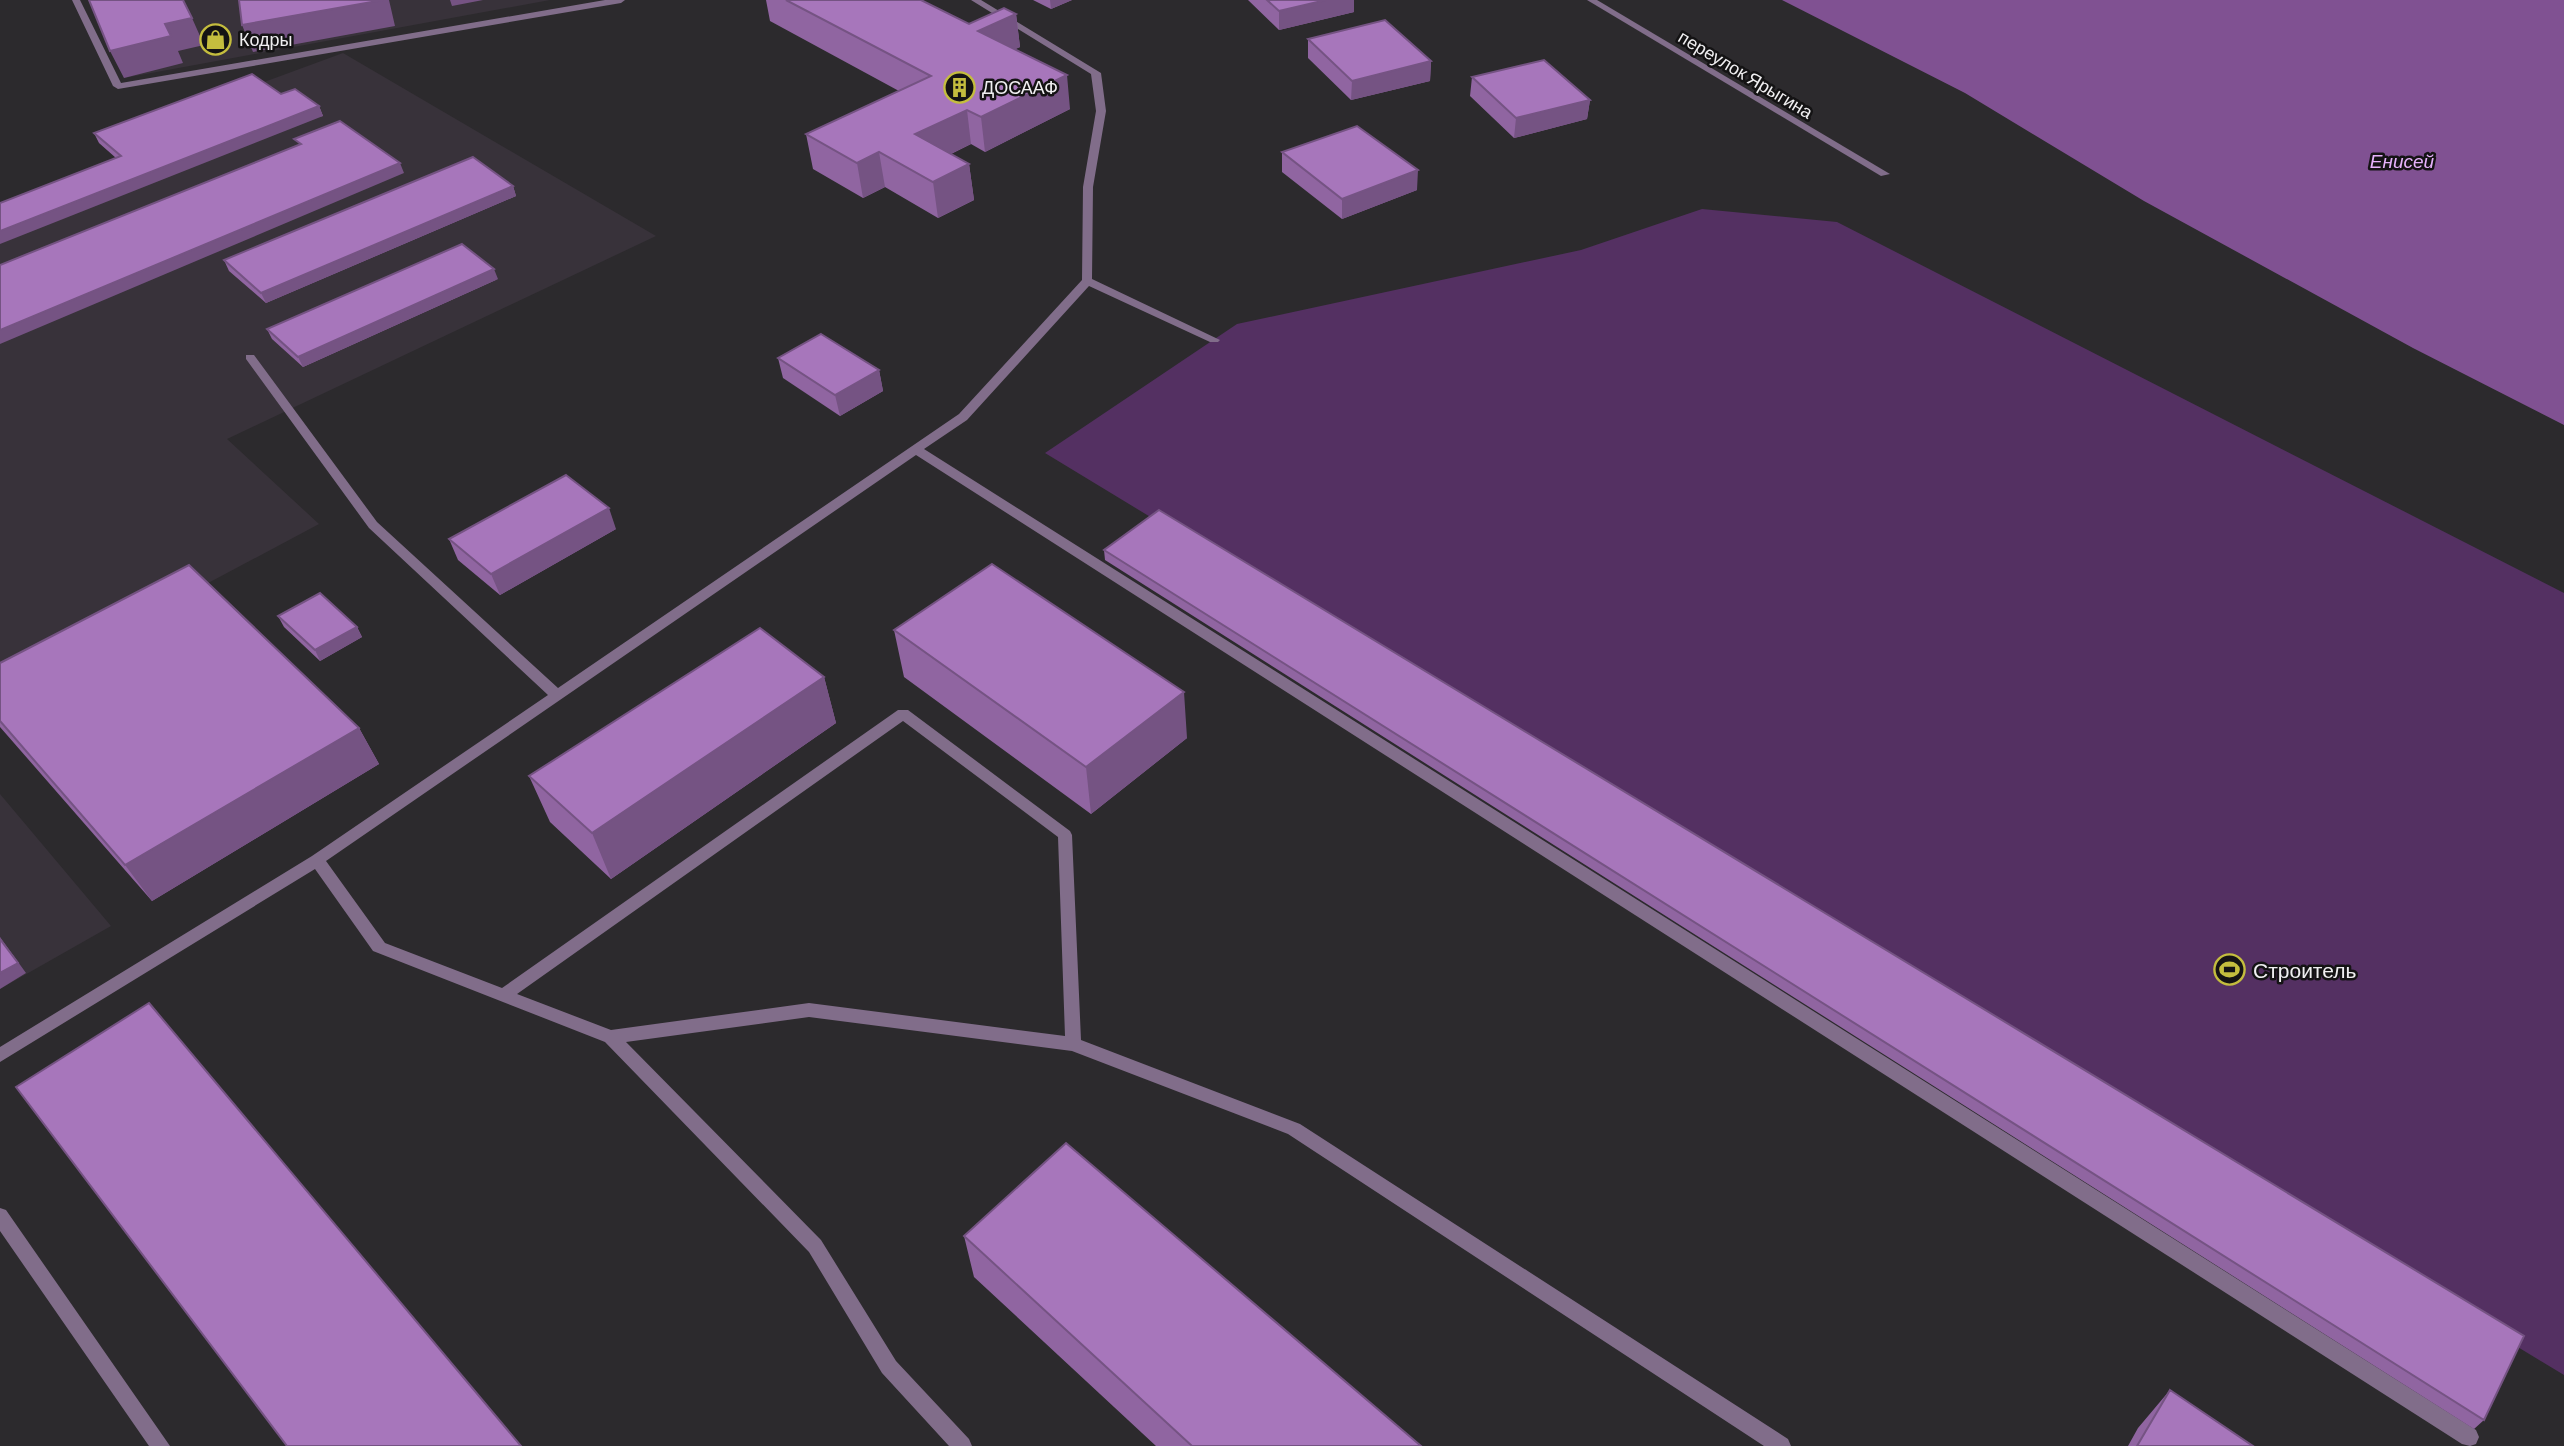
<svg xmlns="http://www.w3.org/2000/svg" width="2564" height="1446" viewBox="0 0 2564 1446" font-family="Barlow,sans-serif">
<rect width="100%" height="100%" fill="#2c2a2d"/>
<!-- built -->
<path fill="#38323a" d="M90,0H550L124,78Z
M343,53L656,236L227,439L319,524L0,694V215L126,165L99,143Z
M0,794L111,926L0,989Z"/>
<!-- green -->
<path fill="#543062" d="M1702,209L1837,222L2564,593V1375L1045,453L1237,324L1581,250Z"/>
<!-- water -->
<path fill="#805192" d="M1782,0H2564V425L2413,348L2144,201L1965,93Z"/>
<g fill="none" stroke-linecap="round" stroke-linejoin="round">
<!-- lane -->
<path fill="#816d8a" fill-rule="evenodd" d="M72,0H80L121,83L605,0H625L621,3L118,89L113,86Z
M971,0H981L1101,73L1106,111L1093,187L1092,279L1220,340L1218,342H1210L1089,286L967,420L924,449L2476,1430L2479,1437L2476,1444L2470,1446L2462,1444L916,455L326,861L385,943L502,988L898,710H908L1070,831L1072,835L1081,1040L1300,1124L1788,1439L1791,1446H1764L1288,1134L1072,1051L809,1017L626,1042L821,1240L896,1361L969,1439L972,1446H949L882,1373L809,1252L605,1042L373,951L315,869L0,1062V1047L312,856L548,695L369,528L246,359V355H254L377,522L558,688L959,414L1082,280L1083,187L1096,111L1091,74ZM903,721L1058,837L1065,1036L809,1003L611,1030L517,994Z
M0,1208L6,1210L170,1446H149L0,1231Z"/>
<!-- street -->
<path fill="#816d8a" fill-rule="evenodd" d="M1587,0H1597L1890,174L1881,176Z"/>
</g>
<!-- wall -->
<path fill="#9065a1" d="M766,0H921L969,24L1016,14L1020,47L1015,49L1070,109L985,152L971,144L951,154L969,164L974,200L938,218L885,187L863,198L813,169L806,134L899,91L770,21Z
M1033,0H1072L1051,9Z
M1248,0H1354V12L1279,30Z
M1308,39L1431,61L1430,81L1351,100L1308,58Z
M1472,77L1590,100L1587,119L1514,138L1470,96Z
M281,94L319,106L323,116L116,158L99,143L94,133Z
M1282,152L1417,190L1342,219L1282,172Z
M513,186L516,196L266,303L229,271L224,260Z
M498,279L303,367L272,339L267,329Z
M778,358L879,370L883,391L840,416L783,378Z
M616,529L500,595L458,560L449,539Z
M1104,550L2484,1420L2474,1429L1105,560Z
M278,616L357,627L362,637L320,661L284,627Z
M894,630L1187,738L1091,814L904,677Z
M0,663L359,728L379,764L152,901L0,727Z
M824,677L836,723L611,879L550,822L529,776Z
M964,1236L1421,1446H1156L974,1277Z
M2170,1390L2253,1446H2128L2138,1428Z"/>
<!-- shaded-wall -->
<path fill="#755383" d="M383,0H389L395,26L253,52L242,25Z
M450,0H483L452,6Z
M1050,0H1072L1051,9Z
M1326,0H1354V12L1279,30V11Z
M1016,14L1020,47L983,65L978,31Z
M192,18L204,45L178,51L183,63L124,78L110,51L165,24Z
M1431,61L1430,81L1351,100L1352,81Z
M1067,75L1070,109L985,152L981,117Z
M1590,100L1587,119L1514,138L1516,118Z
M319,106L323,116L0,244V231Z
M967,110L971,144L920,169L915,134Z
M879,152L885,187L863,198L857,163Z
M400,163L404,173L0,344V330Z
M969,164L974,200L938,218L933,182Z
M1418,170L1417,190L1342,219V199Z
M513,186L516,196L266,303L261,293Z
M494,269L498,279L303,367L298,357Z
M879,370L883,391L840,416L835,395Z
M609,508L616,529L500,595L491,574Z
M357,627L362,637L320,661L315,650Z
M824,677L836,723L611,879L592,833Z
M1184,692L1187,738L1091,814L1086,767Z
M359,728L379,764L152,901L125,865Z
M0,937L26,973L0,989Z"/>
<!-- building -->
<path fill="#a776bb" stroke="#755383" stroke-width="2" d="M89,0H183L192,18L165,24L171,36L110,51Z
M239,0H383L242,25Z
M786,0H921L969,24L1004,8L1016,14L978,31L1067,75L981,117L967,110L915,134L969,164L933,182L879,152L857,163L806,134L931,76Z
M1267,0H1326L1279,11Z
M1385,20L1431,61L1352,81L1308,39Z
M1544,60L1590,100L1516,118L1472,77Z
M252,74L281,94L295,89L319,106L0,231V203L121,156L94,133Z
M340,121L400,163L0,330V265L301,144L294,139Z
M1357,126L1418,170L1342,199L1282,152Z
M473,157L513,186L261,293L224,260Z
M462,244L494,269L298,357L267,329Z
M821,334L879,370L835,395L778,358Z
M566,475L609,508L491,574L449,539Z
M1159,510L2524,1336L2484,1420L1104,550Z
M992,564L1184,692L1086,767L894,630Z
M189,565L359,728L125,865L0,721V663Z
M320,593L357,627L315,650L278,616Z
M760,628L824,677L592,833L529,776Z
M0,939L18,963L0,973Z
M149,1003L521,1446H287L16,1087Z
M1066,1143L1421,1446H1192L964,1236Z
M2170,1390L2253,1446H2137Z"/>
<!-- icons -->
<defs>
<symbol id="shop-ring" viewBox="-11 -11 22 22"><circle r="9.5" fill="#141314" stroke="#c4bd3e" stroke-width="1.5"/><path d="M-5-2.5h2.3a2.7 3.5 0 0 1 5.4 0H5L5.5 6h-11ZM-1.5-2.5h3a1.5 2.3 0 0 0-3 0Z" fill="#c4bd3e"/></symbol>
<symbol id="building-ring" viewBox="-11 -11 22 22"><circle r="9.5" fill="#141314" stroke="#c4bd3e" stroke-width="1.5"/><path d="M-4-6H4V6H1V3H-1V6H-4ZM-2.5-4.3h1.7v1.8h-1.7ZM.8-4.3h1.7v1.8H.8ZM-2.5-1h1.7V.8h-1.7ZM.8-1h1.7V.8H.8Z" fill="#c4bd3e"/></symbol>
<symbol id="stadium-ring" viewBox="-11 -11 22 22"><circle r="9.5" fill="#141314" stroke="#c4bd3e" stroke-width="1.5"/><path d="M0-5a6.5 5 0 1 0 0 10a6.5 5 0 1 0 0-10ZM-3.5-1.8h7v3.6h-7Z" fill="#c4bd3e"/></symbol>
</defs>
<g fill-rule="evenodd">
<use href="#shop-ring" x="198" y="22" width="35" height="35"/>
<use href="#building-ring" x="942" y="70" width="35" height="35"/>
<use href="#stadium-ring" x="2212" y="952" width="35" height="35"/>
</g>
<g text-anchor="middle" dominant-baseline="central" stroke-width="5" stroke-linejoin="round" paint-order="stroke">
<!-- far-poi labels -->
<g font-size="18" fill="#f0eff1" stroke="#141314" text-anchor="start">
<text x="239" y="39">Кодры</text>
<text x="982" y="87">ДОСААФ</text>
</g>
<!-- far-street labels -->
<g font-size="18" fill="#f0eff1" stroke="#141314">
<text transform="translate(1746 74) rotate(31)">переулок Ярыгина</text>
</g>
<!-- far-water labels -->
<g font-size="19" font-style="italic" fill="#e5b1fa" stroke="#141314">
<text x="2402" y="160">Енисей</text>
</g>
<!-- poi labels -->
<g font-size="21" fill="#f0eff1" stroke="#141314" text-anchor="start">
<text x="2253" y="969">Строитель</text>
</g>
</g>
</svg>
